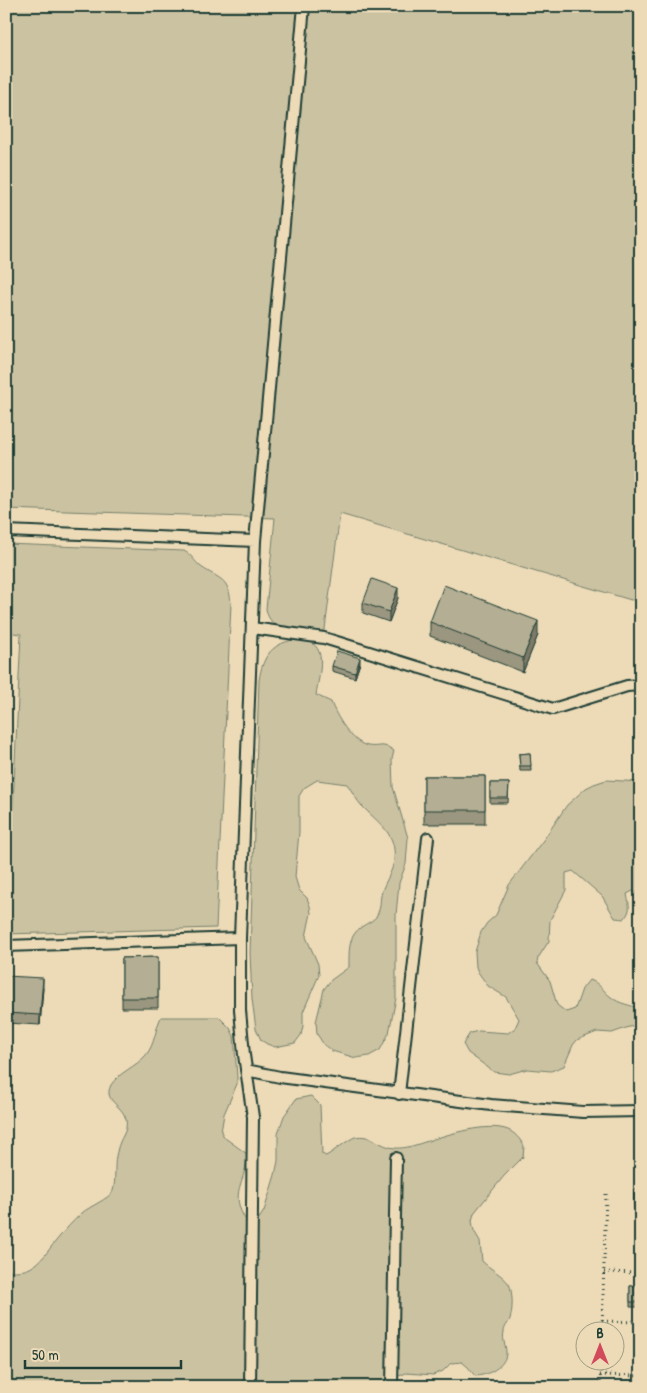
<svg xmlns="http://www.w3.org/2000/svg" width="647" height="1393" viewBox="0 0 647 1393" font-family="'Patrick Hand',sans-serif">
<rect width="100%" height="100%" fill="#eddbb8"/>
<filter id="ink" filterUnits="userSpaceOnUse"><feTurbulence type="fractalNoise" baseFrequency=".02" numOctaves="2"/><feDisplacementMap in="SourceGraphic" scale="10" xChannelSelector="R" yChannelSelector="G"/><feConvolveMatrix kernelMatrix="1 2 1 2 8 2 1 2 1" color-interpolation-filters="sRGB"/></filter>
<g filter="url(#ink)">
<!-- green -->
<path fill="#cbc2a2" stroke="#75806b" d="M6,6H641V599L631,600L340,514L325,629L321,632L316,633C296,630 270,633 266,609L275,518L6,509Z
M6,544L184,551C192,555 194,561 201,567C220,580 229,577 231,604L216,928L7,934L21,634L6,632Z
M298,639C331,641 319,673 316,695L331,702C336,716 352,743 368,746C379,748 383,742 394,751L392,759L393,787L408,838L406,864L399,883L396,915V998L389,1033L380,1050L369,1056L356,1058L332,1051L324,1045L317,1034L316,1022L324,989L331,980L349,967C349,950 348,935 363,926C367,923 373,921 376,917C382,906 379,901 382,891C386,880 393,871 394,859C397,833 377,822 362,806C357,801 352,791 347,784L317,780L304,788L299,796V832L295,877L299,890L307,898L310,906L311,913L306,937L318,964L319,975L303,1012V1026L301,1035L295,1043L275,1047L267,1044L261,1040L256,1029L252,999L250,953L259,680C263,655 272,643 298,639Z
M606,780L641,782V896L633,891L627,894C629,905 632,910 624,919L615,918L602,896L573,871L566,873V890L550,920L549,941L538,958L537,963L550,981L557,1005L566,1012L575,1009L582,989L589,980C599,982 603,991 611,997C619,1004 631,1005 641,1009V1026L629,1027L612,1033L597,1032L577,1040L573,1045L564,1066L551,1071L527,1069L509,1074L494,1072L468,1053L463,1044L470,1033L479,1031L508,1033L515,1028L519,1019L506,997L488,986L478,972L476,967L475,952L481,932L487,923L496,915L509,885L544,839L567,805L586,788L594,784Z
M161,1017H219L230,1028L234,1036L237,1077V1084L224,1114L221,1132L225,1138L247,1154C247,1183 227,1192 247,1222L256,1223L264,1211L275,1175L278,1161V1133L284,1116L296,1099L311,1096L320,1105L322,1154L326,1156C333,1152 349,1139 355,1137C371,1133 380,1147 395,1148C406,1149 418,1144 428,1141C448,1134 488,1122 508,1130C515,1133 520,1139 524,1146L523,1157L504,1176L474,1213L472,1221L474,1231L480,1241L482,1261C490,1269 503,1275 509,1284C513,1291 513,1311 510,1319C508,1324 504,1327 504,1332C502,1340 506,1345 506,1352C507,1366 487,1376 475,1376L468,1367L462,1362L451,1363L443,1371L433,1375L406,1373L385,1382L383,1387H6V1266L11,1271C17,1271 24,1271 30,1268C42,1262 48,1250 56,1241C64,1231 73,1221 82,1213C90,1206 109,1199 113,1191C116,1181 114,1167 116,1156C117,1152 118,1146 120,1142C122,1137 125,1133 126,1128C130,1105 101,1104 111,1085C119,1072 136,1067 146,1055C155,1044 155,1030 161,1017Z"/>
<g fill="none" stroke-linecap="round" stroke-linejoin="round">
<defs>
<path id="lane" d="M6,531L255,541
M252,628L324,638L553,709L627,686L641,685
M6,946L240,938
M246,1070L280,1077L491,1105L583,1112L641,1111
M399,1094L428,838
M250,1387L253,1117L244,1055L240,1010V938L255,541L304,6
M392,1387L396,1158"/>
</defs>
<!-- lane casing -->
<use href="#lane" stroke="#1f3d34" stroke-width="14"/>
<!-- path -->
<path stroke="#1f3d34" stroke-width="3" stroke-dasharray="1 4" stroke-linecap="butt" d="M604,1272L641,1273
M602,1321L641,1322
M602,1330L606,1194
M600,1375L641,1376
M600,1387L601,1360"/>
<!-- lane -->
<use href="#lane" stroke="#eddbb8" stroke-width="10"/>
</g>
<!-- wall -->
<path fill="#9b967f" stroke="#1f3d34" d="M398,598L389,622L363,613V603Z
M430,622L538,635L523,672L430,636Z
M360,663L355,678L332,671V666Z
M530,753L531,771H520L519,754Z
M424,776H485V824H424Z
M490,783H509L508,803H490Z
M158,957V1008H122V958Z
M6,976L43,988L40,1025L6,1023Z
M634,1189H641V1209H634Z
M630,1286H641V1307H630Z"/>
<!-- shaded-wall -->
<path fill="#7e7a68" stroke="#1f3d34" d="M398,588V598L389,622V612Z
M538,621V635L523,672V658Z
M360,658V663L355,678V673Z
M43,978V988L40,1025V1015Z"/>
<!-- building -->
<path fill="#b4af94" stroke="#1f3d34" d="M372,579L398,588L389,612L363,603Z
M444,585L538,621L523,658L430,622Z
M337,651L360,658L355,673L332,666Z
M530,753L531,766H520L519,754Z
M424,776H485V810H424Z
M490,783H509L508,798H490Z
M158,957V998H122V958Z
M6,976L43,978L40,1015L6,1013Z
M634,1189H641V1204H634Z
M630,1286H641V1302H630Z
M623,1381H641V1387H623Z"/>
</g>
<!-- margin -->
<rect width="647" height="1393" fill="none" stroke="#eddbb8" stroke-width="25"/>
<rect x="12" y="12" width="622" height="1368" fill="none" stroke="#1f3d34" stroke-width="2" filter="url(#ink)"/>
<!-- north arrow -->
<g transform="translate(600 1346)"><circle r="24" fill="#eddbb8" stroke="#9b9c83"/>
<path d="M0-4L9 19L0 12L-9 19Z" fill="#d1495b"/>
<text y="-8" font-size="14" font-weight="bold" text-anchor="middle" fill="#1f3d34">B</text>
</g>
<!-- scale -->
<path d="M25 1360v8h156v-8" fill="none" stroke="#1f3d34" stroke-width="2.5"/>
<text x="32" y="1360" font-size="15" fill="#1f3d34" stroke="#eddbb8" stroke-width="4" paint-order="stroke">50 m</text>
</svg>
